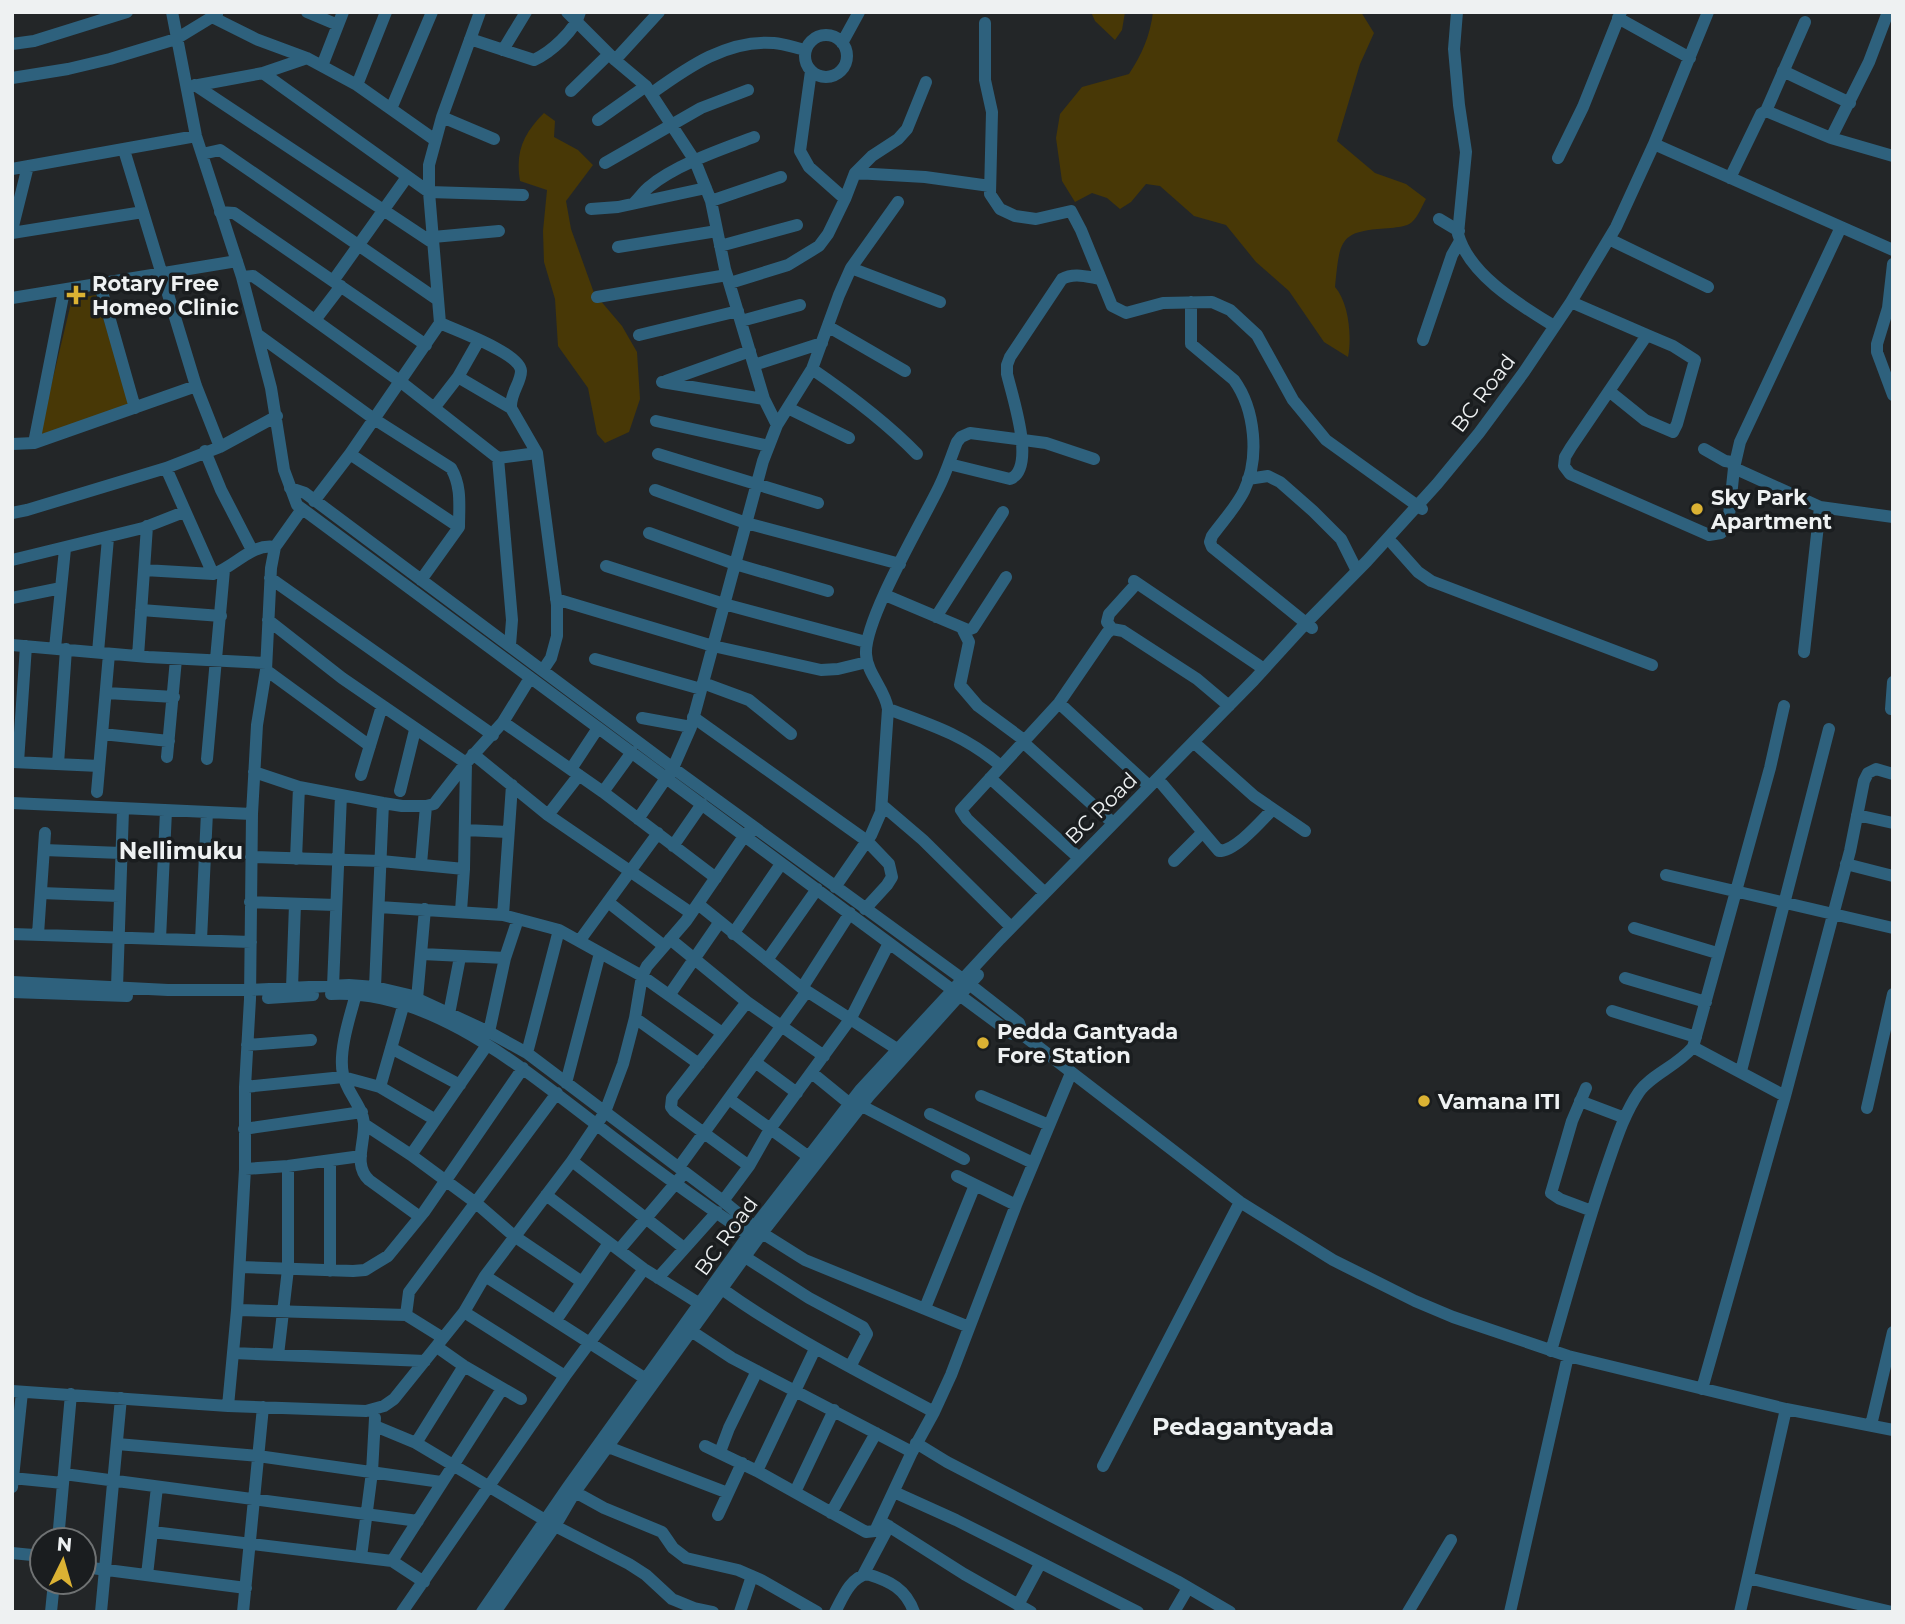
<svg xmlns="http://www.w3.org/2000/svg" width="1905" height="1624" viewBox="0 0 1905 1624" font-family="Montserrat,sans-serif">
<rect width="100%" height="100%" fill="#232628"/>
<!-- green -->
<path fill="#483806" d="M1091,12H1125L1122,30L1115,40L1095,21Z
M1153,12H1361L1374,33L1360,64L1337,141L1375,173L1406,184L1426,199C1422,206 1418,217 1412,222C1406,227 1398,227 1391,228C1339,231 1340,238 1335,287C1349,303 1352,337 1348,357L1324,342L1289,291L1256,262L1226,225L1194,216L1160,186L1146,184L1131,202L1120,209L1107,198L1092,193L1075,202L1062,181L1056,138L1060,114L1082,87L1129,74C1142,54 1150,36 1153,12Z
M544,113L555,121L554,137L578,150L593,165L566,201L571,229L594,293L622,326L637,352L640,399L629,432L605,443L597,434L588,388L558,346L555,299L544,262L543,231L547,190L520,181C515,151 524,133 544,113Z
M96,295L130,405L39,436L72,299Z"/>
<g fill="none" stroke-linecap="round" stroke-linejoin="round">
<!-- minor -->
<path stroke="#2e617d" stroke-width="12" d="M172,12L196,136L242,277L271,388L284,470L297,505L1012,1034L1023,1035L1240,1202L1333,1260L1415,1301L1453,1317L1568,1356L1786,1409L1893,1430
M307,12L338,25
M567,12L615,60L646,86L695,161L711,201L725,269L764,399L777,425
M1457,12L1454,49L1459,105L1466,152L1458,234C1469,275 1520,305 1554,326
M212,17L256,39L307,58L357,85L435,140
M1618,18L1690,58
M985,23V80L992,112L990,194L1000,209L1015,216L1036,219L1071,211L1081,230L1112,306L1126,313L1163,303L1212,302L1230,310L1257,335L1293,400L1326,440L1422,509
M805 56a21 21 0 1 1 42 0a21 21 0 1 1-42 0Z
M470,39L534,60C551,52 575,31 580,12
M842,43L859,12
M12,44L34,41L127,12
M503,50L526,12
M615,60L659,12
M322,66L343,12
M811,71L800,151L809,167L845,199
M1783,71L1850,103
M263,73L429,192L523,195
M12,78L68,69L110,59L176,39L217,14
M195,85L433,243
M357,85L386,12
M193,86L263,73L307,58
M571,91L609,54
M652,93C688,67 728,39 774,43C785,44 796,48 806,50
M391,109L432,12
M1766,111L1805,22
M442,117L494,139
M598,120L646,86
M1831,138L1893,156
M1654,144L1893,250
M124,150L196,386L220,447
M202,154L220,150L438,300
M1558,158L1583,107L1621,12
M605,163L701,108L748,90
M12,169L196,136
M855,173L925,177L990,186
M1730,178L1761,114L1766,111L1831,138L1869,62L1888,12
M711,201L781,177
M634,203C639,198 644,191 649,187C675,165 722,149 754,137
M591,209L618,207L706,188
M220,212L234,213L426,345
M1439,219L1459,231
M12,230L28,166
M12,233L143,212
M433,237L499,231
M1615,242L1708,287
M720,246L797,225
M618,247L717,231
M1893,264L1888,308L1877,344V352L1893,395
M851,268L898,202
M242,277L253,276L401,382L498,458L512,620L510,645
M333,281L407,177
M730,283L788,265L819,246L828,234L845,199L855,173L872,156L898,139L907,129L926,82
M100,285L135,408
M597,297L727,275
M12,298L237,261
M1191,302V344L1234,380C1255,409 1260,458 1244,491C1236,507 1223,521 1212,536L1210,542L1212,547L1312,628
M1571,302L1647,335L1571,447L1565,457L1564,466L1570,474L1709,535L1721,533L1728,525L1734,468L1820,507L1893,517
M315,320L341,286
M741,321L800,305
M440,323C455,330 520,353 521,371C521,383 510,393 511,408L537,453L557,605V636L551,658L543,670
M829,327L905,371
M257,334L374,419L451,468C462,487 459,506 459,527
M639,335L738,311
M1423,340L1452,255L1460,241
M754,365L822,343
M812,369C850,395 885,421 917,454
M458,377L479,340
M666,381L750,351
M662,382L764,399
M1609,391L1645,420L1673,432L1677,424L1695,360L1673,346L1647,335
M434,408L458,377L511,408
M788,408L849,438
M656,421L769,446
M34,443L64,291
M12,444L34,443L196,386
M1704,449L1725,461L1732,462L1734,468
M205,451L221,490L252,550
M350,454L459,527L421,580
M658,454L818,503
M498,458L537,453
M949,464L1010,479C1037,468 1012,396 1007,374V365L1010,357L1062,279C1074,272 1088,277 1101,279
M166,468L213,574
M1734,468L1740,442L1841,227
M1248,479L1268,476L1280,482L1313,511L1341,539L1357,571
M290,488L305,493L673,768L964,980L1019,1023L1023,1035
M655,490L746,523L900,564
M314,501L350,454L440,323L429,192V165L442,117L480,12
M12,513L27,510L166,468L220,447L277,416
M649,533L735,564L828,591
M1393,544L1418,572L1431,581L1652,665
M12,560L143,528L184,512
M606,566L724,604L866,642
M144,570L147,526
M270,578L493,735
M1134,581L1264,669
M885,595L968,630L973,628L1006,577
M12,598L61,588
M556,599L713,646L821,670L838,669L867,662
M141,610L221,616
M936,617L1003,512
M268,620L342,678L466,763L464,869L461,911
M1112,629L1107,622L1109,614L1137,583
M963,630L969,642L960,685L978,706L1024,740V743L1113,823
M12,645L148,657L266,663
M55,648L65,549
M98,652L108,538
M1804,652L1820,507
M138,656L144,570L213,574C235,567 251,543 275,547
M595,659L701,689
M266,670L370,746
M703,683L749,700L791,734
M107,693L174,697
M1059,703L1149,786
M888,709C932,725 964,735 1001,766
M1891,709L1893,682
M693,717L867,841L889,864L892,877L887,885L865,909
M642,718L691,727
M503,722L603,792L716,878
M102,734L169,741
M1199,747L1254,796L1305,831
M473,754L548,815L691,913
M167,757L176,659
M207,759L224,570
M13,762L99,766
M18,762L26,646
M58,764L66,649
M571,769L598,728
M254,772L299,787L383,803L402,806H426L434,804L466,763L503,722L530,678
M361,775L382,706
M990,778L1079,858
M1162,784L1219,851C1236,851 1261,821 1273,809
M400,791L415,730
M97,792L109,654
M603,792L632,752
M12,803L252,814
M882,805L923,840L1011,927
M548,815L579,775
M1857,815L1893,823
M638,819L673,768L691,727L763,461L777,425L812,369L839,295L851,268L940,302
M465,830L508,832
M673,846L702,804
M44,850L121,853
M251,857L381,861L464,869
M296,859L299,787
M1174,861L1203,832
M421,864L426,806
M1846,864L1893,876
M1666,875L1893,928
M835,887L871,835L881,812L888,709C885,689 867,674 866,654C864,620 922,522 939,487C946,473 951,457 957,442L961,437L970,433L1046,443L1094,459
M41,893L119,896
M1045,893L967,819L961,810L1059,703L1107,633L1112,629L1123,631L1197,679L1229,706
M250,902L336,905
M608,902L664,946
M698,904L802,988L897,1049
M379,907L503,915L559,930L642,976L722,1033
M503,915L512,785
M1634,928L1717,953
M12,934L251,942
M38,934L45,833
M733,934L781,864
M160,939L166,811
M670,939L747,1002L824,1056
M201,940L207,812
M580,940L658,833
M422,954L505,958
M767,960L817,889
M1625,978L1706,1002
M12,982L168,990H251L349,985L375,987L409,995L489,1032L527,1053L723,1201L762,1233L805,1260L969,1327
M333,986L341,795
M117,987L123,810
M375,987L383,803
M292,988L295,904
M802,988L850,913
M12,992L127,996
M331,994C430,989 522,1068 597,1125C648,1165 702,1203 756,1240
M356,994C350,1016 338,1052 343,1074C346,1092 362,1105 364,1123C365,1143 353,1165 369,1180L420,1217
M670,994L719,923
M268,998L313,995
M417,999L425,909
M747,1002L672,1098L671,1107L674,1111L749,1166
M1612,1011L1696,1037
M449,1014L460,957
M635,1018L699,1064
M489,1032L505,958L518,919
M247,1045L311,1040
M1693,1047L1785,1096
M391,1048L460,1085
M527,1053L559,930
M755,1062L797,1093
M1741,1071L1829,729
M812,1073L850,1104
M566,1083L600,953
M245,1087L343,1077L380,1087L434,1119
M380,1087L404,1003
M1586,1088L1572,1121L1551,1193L1560,1199L1592,1211
M981,1096L1049,1125
M729,1099L809,1157
M1580,1101L1625,1118
M862,1106L964,1159
M1867,1108L1893,994
M930,1114L1033,1163
M364,1124L411,1155L476,1203L514,1236L582,1282
M244,1129L362,1112
M411,1155L487,1045
M572,1161L684,1248
M679,1167L807,991
M245,1169L288,1166L361,1156
M957,1176L1016,1205
M546,1195L644,1269L700,1304
M723,1201L749,1166L770,1129L851,1018L889,943
M619,1250L680,1178
M745,1257L809,1298L863,1327L867,1334L850,1367
M240,1267L353,1271L365,1270L388,1256L424,1212L523,1068
M330,1271V1161
M485,1276L646,1379
M658,1278L717,1212
M722,1289C789,1337 862,1373 934,1412
M925,1308L975,1185
M237,1310L406,1315L443,1338
M464,1312L565,1376
M406,1315L409,1292L557,1093
M556,1320L609,1243
M685,1327L732,1358L912,1452
M437,1347L464,1366L521,1399
M1551,1351C1569,1289 1586,1226 1607,1166C1616,1140 1624,1114 1639,1092C1651,1075 1677,1066 1693,1047L1770,768L1784,706
M233,1353L425,1361
M278,1355L288,1269V1166
M1702,1389L1785,1096L1850,851L1864,781L1868,773L1876,769L1893,774
M12,1391L228,1406L366,1411L384,1406L394,1399L464,1312L485,1276L572,1161L605,1112L623,1064L635,1018L642,976L647,966L686,921L745,835L754,828
M228,1406L237,1310L245,1169V1087L250,999L252,814L257,725L266,670L271,568L275,547L302,509
M1871,1425L1893,1332
M375,1426L416,1443L555,1526L629,1564L646,1575L672,1599L694,1608L713,1612
M416,1443L464,1366
M916,1443L947,1462L1177,1581L1230,1612
M117,1444L258,1456L441,1482
M705,1446L757,1471L866,1532L875,1531L912,1452L934,1412L951,1375L1016,1205L1071,1073
M608,1447L728,1493
M720,1452L729,1428L757,1371
M1103,1466L1240,1202
M757,1471L815,1349
M64,1474L418,1521
M12,1478L63,1483
M12,1487L22,1392
M575,1492L604,1508L662,1532L673,1548L686,1558L738,1570L761,1580L817,1612
M795,1492L834,1410
M894,1492L956,1520L1138,1612
M831,1513L876,1433
M718,1515L742,1463
M882,1522L964,1574L1031,1612
M153,1532L392,1561L424,1582
M58,1540L71,1394
M12,1553L42,1556
M361,1557L372,1472L375,1418
M392,1561L502,1389
M84,1567L246,1588
M147,1575L157,1487
M863,1575L889,1526
M1748,1578L1892,1612
M1018,1605L1040,1564
M51,1612L54,1582
M101,1612L121,1398
M243,1612L263,1407
M402,1612L565,1376L644,1269
M482,1612L568,1487L755,1226L861,1089L1000,939L1254,680L1306,623L1367,561L1437,484L1479,433L1524,372L1571,302L1616,227L1654,144L1708,12
M495,1612L555,1526L575,1492L762,1233L869,1096L978,975
M740,1612L752,1576
M835,1612C843,1597 850,1578 867,1574C890,1581 906,1589 914,1612
M1174,1612L1188,1588
M1408,1612L1451,1540
M1510,1612L1568,1356
M1740,1612L1786,1409"/>
</g>
<!-- markers -->
<g fill="#dbb233" stroke="#1a1d1f" stroke-width="2.5">
<path d="M72.5 284.5h7v7h7v7h-7v7h-7v-7h-7v-7h7z"/>
<circle cx="1697" cy="509" r="7"/>
<circle cx="983" cy="1043" r="7"/>
<circle cx="1424" cy="1101" r="7"/>
</g>
<g text-anchor="middle" dominant-baseline="central" stroke-width="7" stroke-linejoin="round" paint-order="stroke">
<!-- poi labels -->
<g font-size="21" font-weight="bold" fill="#eef1f2" stroke="#1a1d1f" text-anchor="start">
<text x="92" y="283">Rotary Free<tspan x="92" dy="24">Homeo Clinic</tspan></text>
<text x="1711" y="497">Sky Park<tspan x="1711" dy="24">Apartment</tspan></text>
<text x="997" y="1031">Pedda Gantyada<tspan x="997" dy="24">Fore Station</tspan></text>
<text x="1438" y="1101">Vamana ITI</text>
</g>
<!-- street labels -->
<g font-size="21" fill="#eef1f2" stroke="#1a1d1f">
<text transform="translate(1483 393) rotate(-53)">BC Road</text>
<text transform="translate(1101 808) rotate(-45)">BC Road</text>
<text transform="translate(726 1236) rotate(-54)">BC Road</text>
</g>
<!-- neighbourhood labels -->
<g font-size="23" font-weight="bold" fill="#eef1f2" stroke="#1a1d1f">
<text x="181" y="851">Nellimuku</text>
</g>
<!-- quarter labels -->
<g font-size="24" font-weight="bold" fill="#eef1f2" stroke="#1a1d1f">
<text x="1243" y="1426">Pedagantyada</text>
</g>
</g>
<!-- border -->
<rect width="1905" height="1624" fill="none" stroke="#eef1f2" stroke-width="28"/>
<!-- north arrow -->
<g transform="translate(63 1561) rotate(5)"><circle r="33" fill="#1a1d1f" stroke="#6f7273" stroke-width="2"/>
<path d="M0-5L12 26L0 18L-12 26Z" fill="#dbb233"/>
<text y="-10" font-size="19" font-weight="bold" text-anchor="middle" fill="#eef1f2">N</text>
</g>
</svg>
